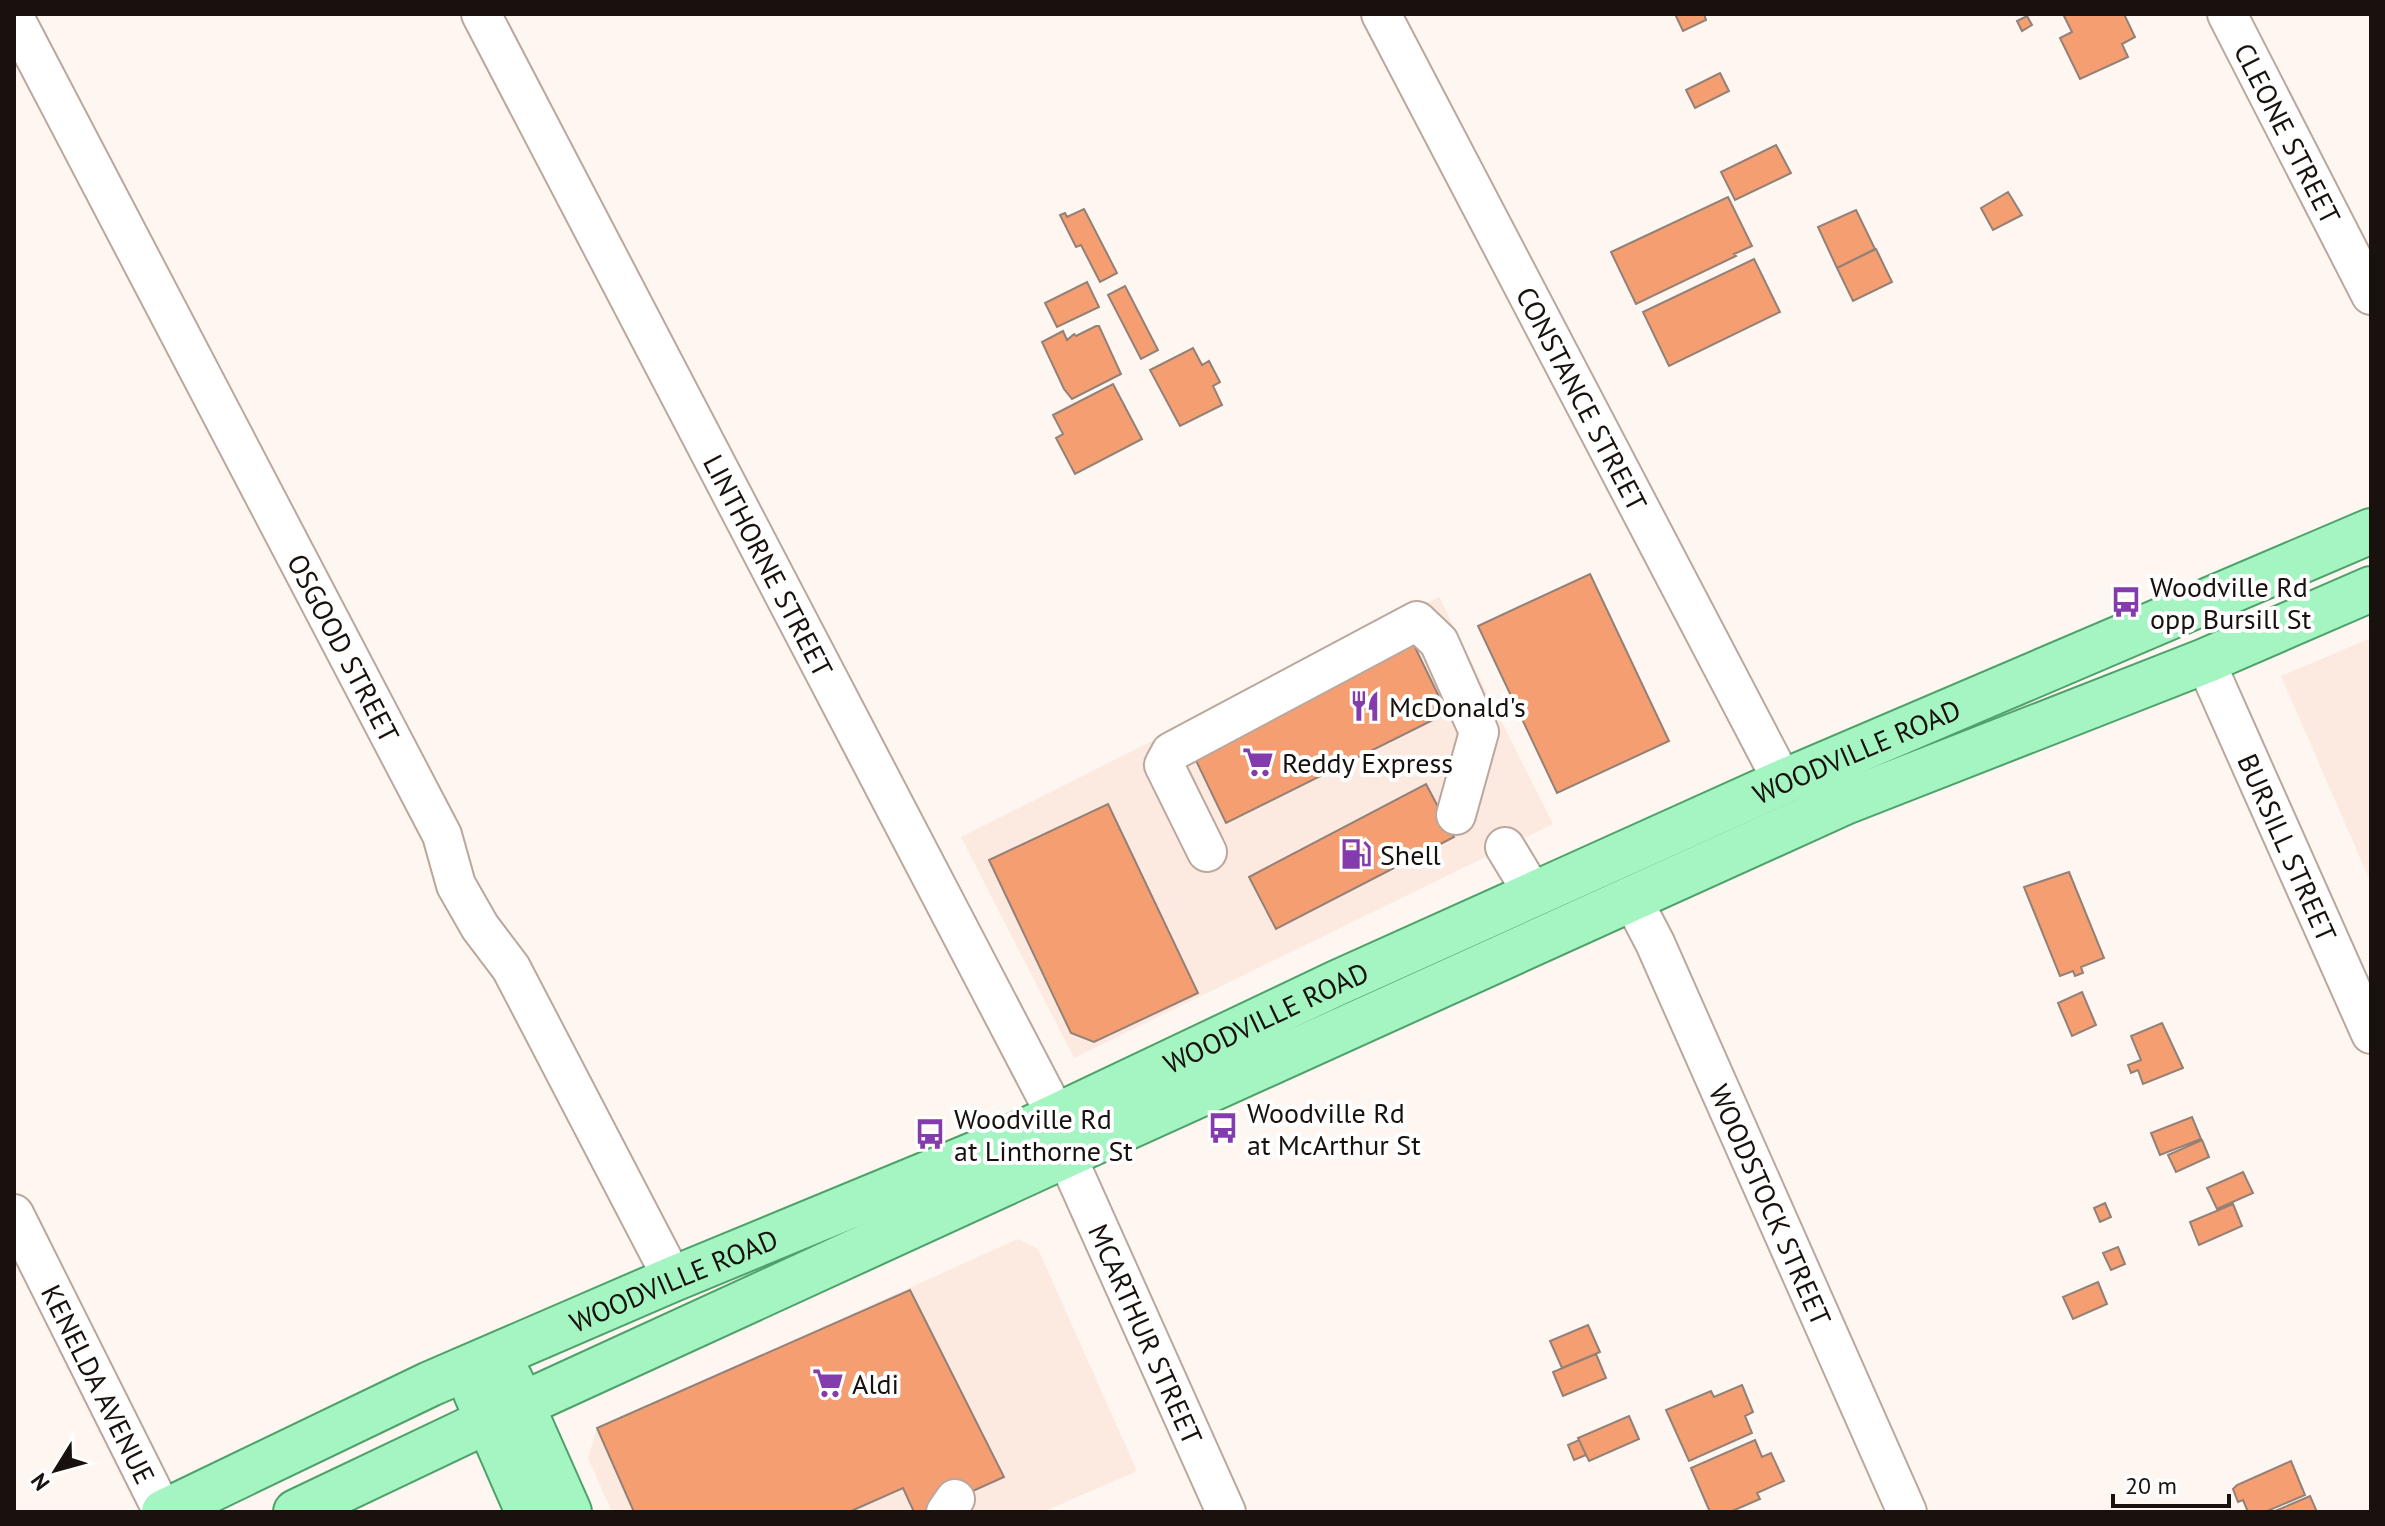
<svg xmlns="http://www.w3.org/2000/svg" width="2385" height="1526" viewBox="0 0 2385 1526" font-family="'PT Sans',sans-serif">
<rect width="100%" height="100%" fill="#fef6f1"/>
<!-- built -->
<path fill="#fceae1" d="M1439,597L1553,824L1074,1058L961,837Z
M2371,638V883L2281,676Z
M1018,1239L1038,1249L1137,1471L1043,1512H612L588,1458L597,1428Z"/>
<!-- building -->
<path fill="#f59e71" stroke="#938076" stroke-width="2" d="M1675,14H1704L1706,20L1683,31Z
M2063,14H2124L2135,37L2122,44L2128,57L2080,79L2060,38L2072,32Z
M2027,16L2032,25L2022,31L2017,21Z
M1720,73L1729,91L1695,108L1686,90Z
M1776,145L1791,173L1735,200L1721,172Z
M2008,192L2022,215L1993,230L1981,208Z
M1728,197L1752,246L1734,254L1736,256L1636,304L1611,252Z
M1084,209L1117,273L1100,282L1081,245L1076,247L1060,215L1065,213L1067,217Z
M1856,210L1875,249L1837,268L1818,227Z
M1876,249L1892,282L1853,301L1837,268Z
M1754,259L1780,312L1669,366L1643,312Z
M1087,282L1099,307L1057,327L1045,303Z
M1125,286L1158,350L1141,359L1108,295Z
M1096,326H1099L1121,374L1072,399L1064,389L1042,342L1063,331L1067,340L1074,334L1076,336Z
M1193,348L1202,365L1209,361L1220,382L1213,386L1222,405L1180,426L1150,370Z
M1113,384L1142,439L1075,474L1056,438L1063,434L1053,415Z
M1590,574L1669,741L1557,793L1478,626Z
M1411,639L1447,713L1226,823L1190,748Z
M1426,784L1454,837L1276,929L1249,877Z
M1108,804L1198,993L1094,1042L1071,1033L989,860Z
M2069,872L2104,958L2081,967L2083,973L2075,976L2073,971L2060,976L2024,887Z
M2082,992L2096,1025L2072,1036L2058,1003Z
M2162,1023L2183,1068L2143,1084L2138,1070L2131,1073L2128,1065L2141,1060L2131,1036Z
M2192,1117L2201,1139L2160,1155L2151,1133Z
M2202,1140L2209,1157L2176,1172L2168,1155Z
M2243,1172L2253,1193L2217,1209L2207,1188Z
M2105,1203L2111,1217L2100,1222L2094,1208Z
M2233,1204L2242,1226L2199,1245L2190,1222Z
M2118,1247L2125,1264L2111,1270L2103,1253Z
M2098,1282L2107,1304L2073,1319L2063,1297Z
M910,1290L1004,1477L926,1512H914L903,1488L849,1512H634L597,1428Z
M1588,1325L1600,1352L1562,1368L1550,1341Z
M1596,1354L1606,1378L1563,1396L1553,1372Z
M1742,1385L1753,1412L1745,1416L1752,1433L1689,1461L1666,1410L1711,1391L1714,1397Z
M1629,1416L1639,1439L1589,1461L1578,1438Z
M1579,1440L1586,1455L1574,1460L1568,1445Z
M1755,1440L1762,1457L1771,1453L1784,1481L1757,1493L1760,1499L1730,1512H1710L1691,1468Z
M2291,1461L2305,1495L2265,1512H2248L2243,1500L2238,1502L2233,1489L2237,1485Z
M2310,1496L2317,1512H2273Z"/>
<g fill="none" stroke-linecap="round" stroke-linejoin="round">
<defs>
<g id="minor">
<path id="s1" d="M481,14L1057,1117"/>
<path id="s2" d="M1381,14L1783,782"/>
<path id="s3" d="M2227,14L2371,295"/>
<path id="s4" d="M14,17L442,835L456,885L480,927L511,968L673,1279"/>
<path id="s5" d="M2205,661L2371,1034"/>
<path d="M1505,847L1534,895"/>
<path d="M1207,852L1164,765L1171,752L1417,621L1439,642L1479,732L1456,815"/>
<path id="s6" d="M1631,897L1655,943L1907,1512"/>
<path id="s7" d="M1066,1155L1226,1512"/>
<path id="s8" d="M14,1214L163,1512"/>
<path d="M946,1512L955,1499"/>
</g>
<g id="major">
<path d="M510,1379L569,1512"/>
<path d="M476,1393L528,1512"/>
<path id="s9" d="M164,1512L430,1384L673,1279L983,1151L1337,983L1783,782L2371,531"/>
<path d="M296,1512L521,1405L1066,1155L1845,802L2205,661L2371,589"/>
</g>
</defs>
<!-- minor casing -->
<use href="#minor" stroke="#bba79c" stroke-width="42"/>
<!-- major casing -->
<use href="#major" stroke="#4da169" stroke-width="48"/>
<!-- minor -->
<use href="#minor" stroke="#fff" stroke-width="38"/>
<!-- major -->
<use href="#major" stroke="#a5f5c3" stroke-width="44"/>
</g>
<!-- icons -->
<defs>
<symbol id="bus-bare" viewBox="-9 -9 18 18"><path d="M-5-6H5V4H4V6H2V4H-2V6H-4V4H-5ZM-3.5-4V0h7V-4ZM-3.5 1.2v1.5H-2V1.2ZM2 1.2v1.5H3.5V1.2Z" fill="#843bae" stroke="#fff" stroke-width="2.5" paint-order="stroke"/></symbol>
<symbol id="restaurant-bare" viewBox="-9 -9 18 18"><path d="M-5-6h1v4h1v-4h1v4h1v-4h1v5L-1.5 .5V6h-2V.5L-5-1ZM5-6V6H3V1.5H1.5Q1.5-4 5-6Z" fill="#843bae" stroke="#fff" stroke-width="2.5" paint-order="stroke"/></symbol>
<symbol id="supermarket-bare" viewBox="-9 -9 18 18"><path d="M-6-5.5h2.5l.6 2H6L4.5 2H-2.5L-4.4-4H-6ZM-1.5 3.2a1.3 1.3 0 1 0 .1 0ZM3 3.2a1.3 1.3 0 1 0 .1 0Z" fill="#843bae" stroke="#fff" stroke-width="2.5" paint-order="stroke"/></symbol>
<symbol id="fuel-bare" viewBox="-9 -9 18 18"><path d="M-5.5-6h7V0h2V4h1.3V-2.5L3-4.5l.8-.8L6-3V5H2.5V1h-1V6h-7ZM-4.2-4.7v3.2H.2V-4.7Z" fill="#843bae" stroke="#fff" stroke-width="2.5" paint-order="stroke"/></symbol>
</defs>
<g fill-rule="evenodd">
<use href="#bus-bare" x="2104" y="580" width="44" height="44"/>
<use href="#restaurant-bare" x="1343" y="684" width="44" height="44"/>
<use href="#supermarket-bare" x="1236" y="740" width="44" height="44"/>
<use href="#fuel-bare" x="1334" y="832" width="44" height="44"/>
<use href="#bus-bare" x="1201" y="1106" width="44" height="44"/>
<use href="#bus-bare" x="908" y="1112" width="44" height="44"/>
<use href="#supermarket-bare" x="806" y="1361" width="44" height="44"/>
</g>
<g text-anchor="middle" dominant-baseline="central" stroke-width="8" stroke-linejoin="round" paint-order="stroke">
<!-- street labels -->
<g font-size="28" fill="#18110d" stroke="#fff">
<text stroke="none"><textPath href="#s3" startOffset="134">CLEONE STREET</textPath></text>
<text stroke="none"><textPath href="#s2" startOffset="434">CONSTANCE STREET</textPath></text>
<text stroke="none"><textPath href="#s1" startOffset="622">LINTHORNE STREET</textPath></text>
<text stroke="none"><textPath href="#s4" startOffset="712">OSGOOD STREET</textPath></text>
<text stroke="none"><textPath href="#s9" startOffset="1856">WOODVILLE ROAD</textPath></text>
<text stroke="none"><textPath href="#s5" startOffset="204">BURSILL STREET</textPath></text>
<text stroke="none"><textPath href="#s9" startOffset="1208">WOODVILLE ROAD</textPath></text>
<text stroke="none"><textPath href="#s6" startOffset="338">WOODSTOCK STREET</textPath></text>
<text stroke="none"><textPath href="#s9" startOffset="560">WOODVILLE ROAD</textPath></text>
<text stroke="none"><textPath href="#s7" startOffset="196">MCARTHUR STREET</textPath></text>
<text stroke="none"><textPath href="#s8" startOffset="190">KENELDA AVENUE</textPath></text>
</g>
<!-- poi labels -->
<g font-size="28" fill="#18110d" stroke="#fff" text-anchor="start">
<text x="2150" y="586">Woodville Rd<tspan x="2150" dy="32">opp Bursill St</tspan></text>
<text x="1389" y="706">McDonald's</text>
<text x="1282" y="762">Reddy Express</text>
<text x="1380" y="854">Shell</text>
<text x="1247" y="1112">Woodville Rd<tspan x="1247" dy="32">at McArthur St</tspan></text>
<text x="954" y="1118">Woodville Rd<tspan x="954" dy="32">at Linthorne St</tspan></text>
<text x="852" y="1383">Aldi</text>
</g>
</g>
<!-- border -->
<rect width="2385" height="1526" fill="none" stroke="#18110d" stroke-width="32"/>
<!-- north arrow -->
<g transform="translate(56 1470) rotate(233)" stroke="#ffffff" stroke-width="6" paint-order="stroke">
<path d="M0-6L14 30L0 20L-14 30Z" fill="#18110d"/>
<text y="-12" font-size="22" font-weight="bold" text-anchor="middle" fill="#18110d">N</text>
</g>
<!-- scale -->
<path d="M2113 1494v12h116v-12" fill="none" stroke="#18110d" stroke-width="4"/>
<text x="2125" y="1494" font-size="24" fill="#18110d" stroke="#ffffff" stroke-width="6" paint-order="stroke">20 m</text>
</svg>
